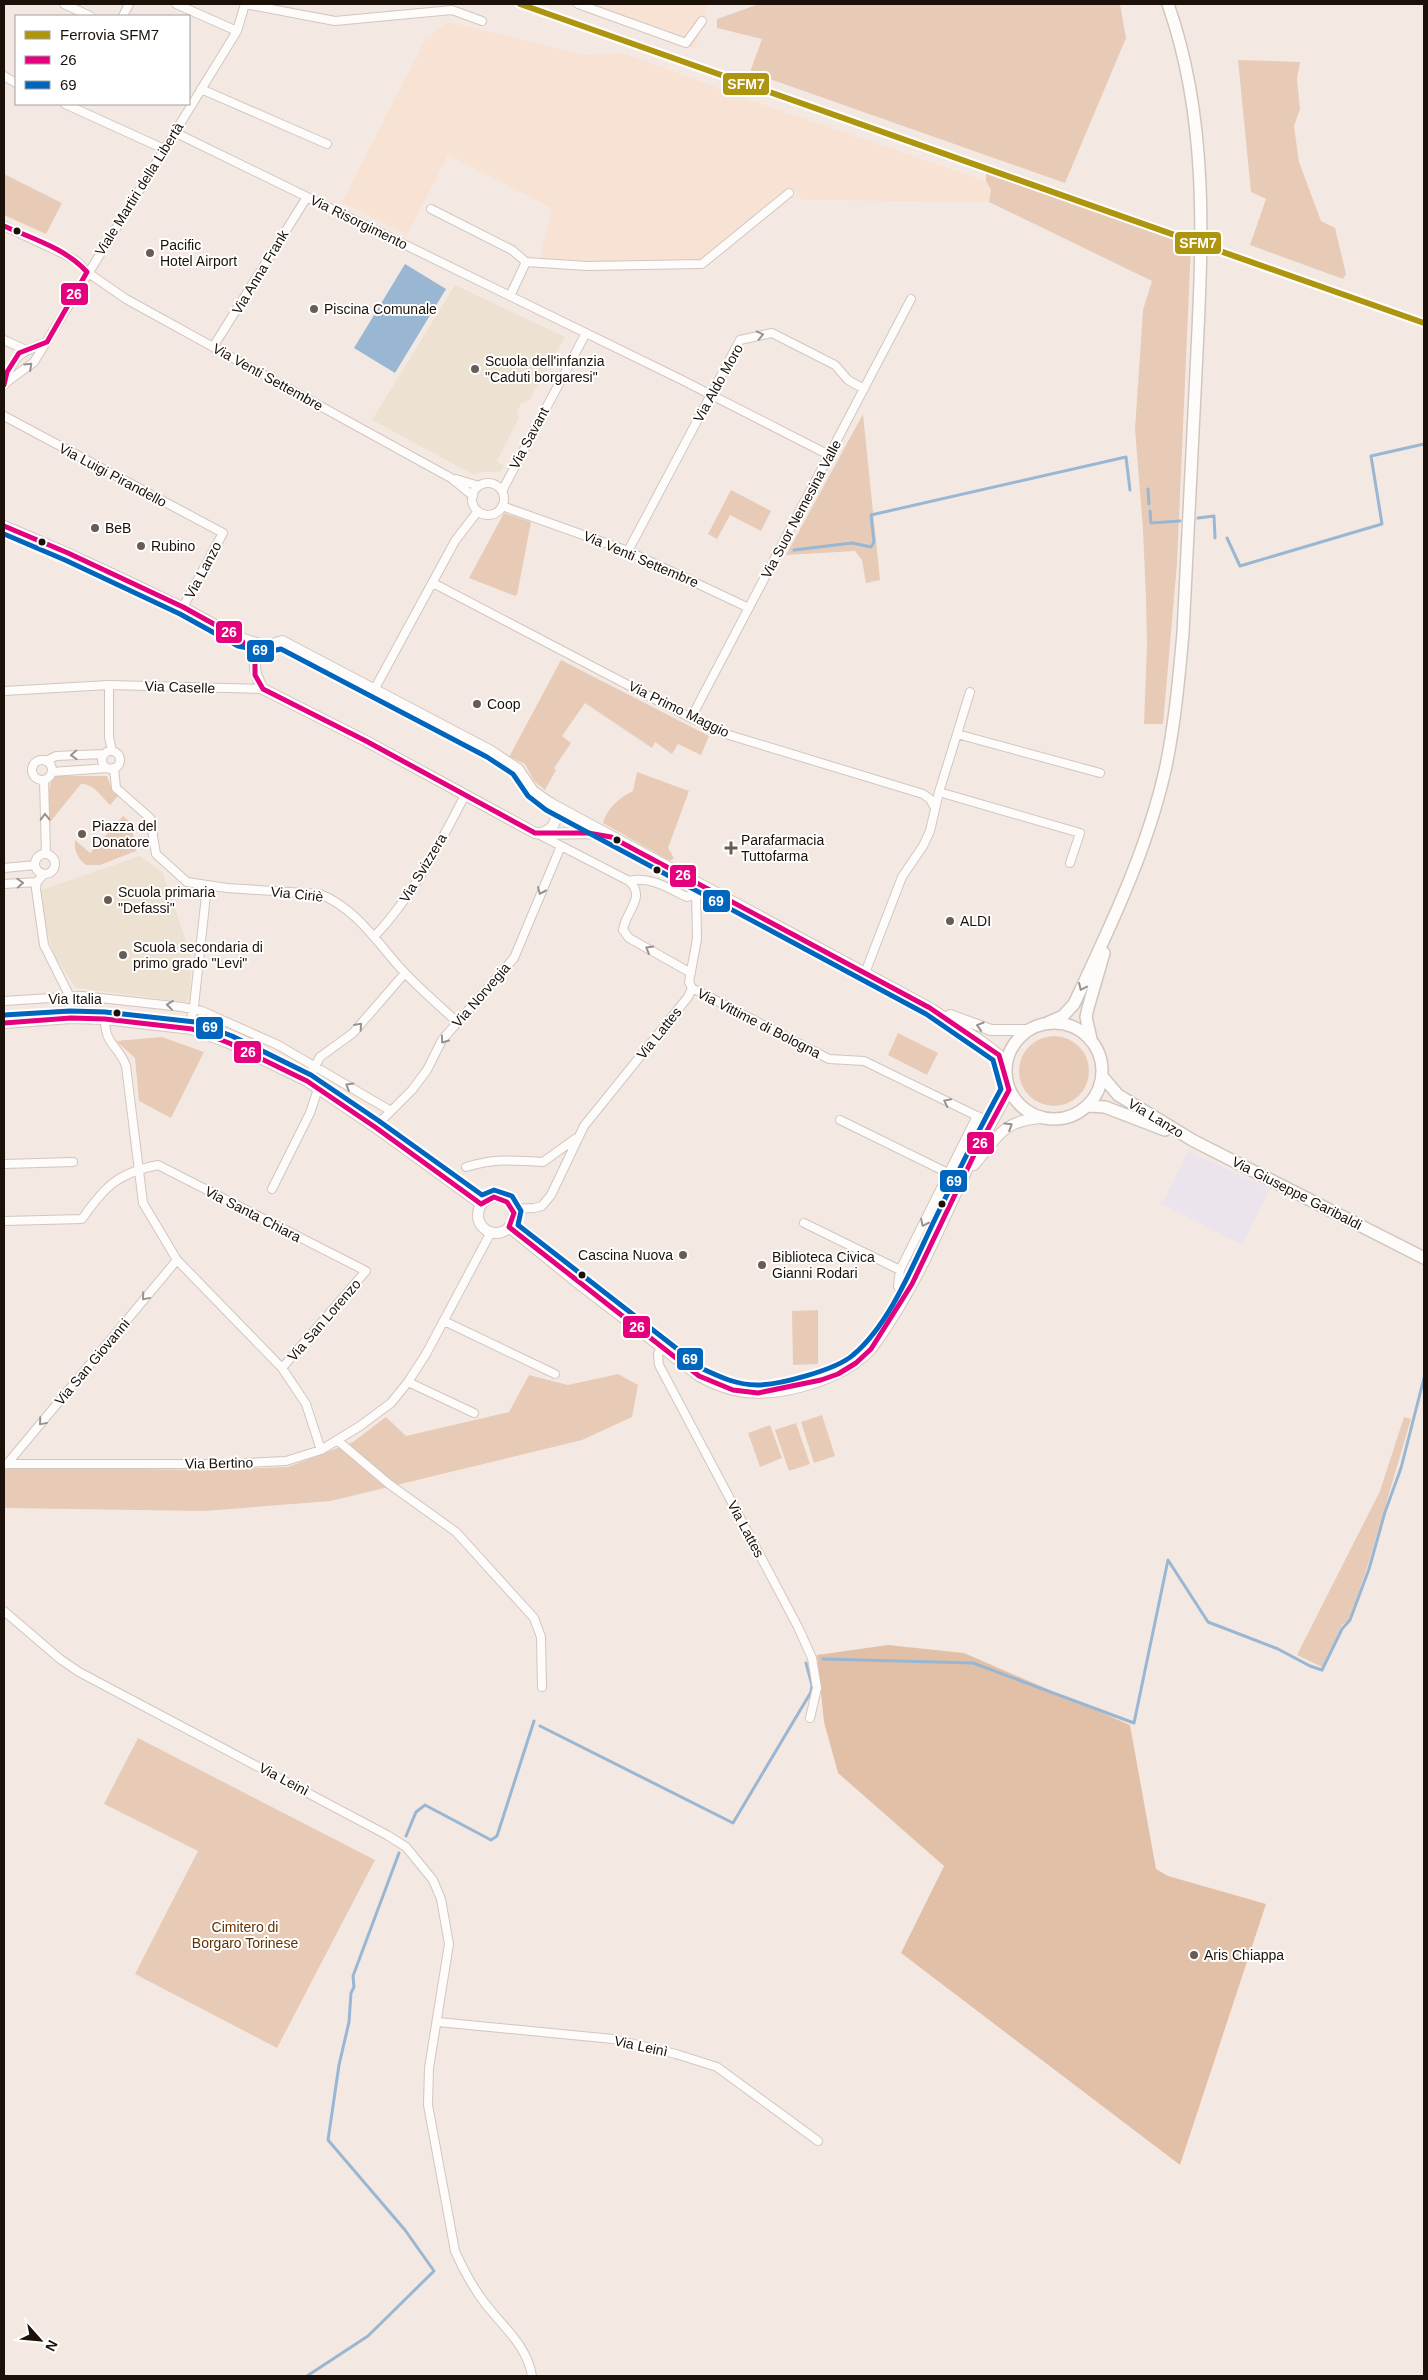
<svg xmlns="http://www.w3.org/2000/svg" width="1428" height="2380" viewBox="0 0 1428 2380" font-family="Arial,sans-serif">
<rect width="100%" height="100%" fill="#f4e9e2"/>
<!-- commercial -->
<path fill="#ece4ec" d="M1188,1151L1270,1189L1242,1245L1162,1204Z"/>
<!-- built -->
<path fill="#f8e2d3" d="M570,4H708L695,49Z
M448,22L586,55L623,53L778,110L986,181L991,190L989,202L802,200L792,188L700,261L554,262L540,257L552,208L448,155L407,235L342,202L426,38L430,40L434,32Z"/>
<!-- education -->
<path fill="#ede1d2" d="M455,285L565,337L529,401L521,403L517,412L519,418L497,461L504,466L500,472H481L474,475L372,420Z
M140,856L163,873L191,956L190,997L185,1002L76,988L54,955L46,928L41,890Z"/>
<!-- green -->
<path fill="#e7cbb7" d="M759,4H1120L1126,38L1065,183L750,72L762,39L717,28V19Z
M1238,60L1300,62L1297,79L1300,109L1294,126L1299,162L1321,221L1335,228L1346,274L1343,279L1250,245L1266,199L1251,192Z
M986,172L1191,245L1177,564L1163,724H1144L1147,646L1146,598L1143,530L1135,429L1143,310L1152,281L989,202L991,190L986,181Z
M4,174L62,203L46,234L4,215Z
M863,414L880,580L866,583L862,560L855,551L786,555Z
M731,490L771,511L761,531L730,515L717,539L708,534Z
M504,513L531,522L517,595L515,596L469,578Z
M561,660L709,736L701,755L678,744L672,754L655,742L652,748L585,703L562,736L571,743L554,768L556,770L545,790L534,781L525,764L509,757Z
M637,772L689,791L668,848L674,858L670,861L603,823C607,808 619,798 633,791Z
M55,776H107L113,792L118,796L110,805C102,797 93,783 81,784L50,822C50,809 45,786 55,776Z
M123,816L131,823L136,851L100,865H86C78,858 74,852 75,840L90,853Z
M898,1033L938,1053L927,1075L888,1055Z
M1019 1071a35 35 0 1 1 70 0a35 35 0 1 1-70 0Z
M162,1037L204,1052L171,1118L139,1101L135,1058L116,1041Z
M818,1310V1364L793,1365L792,1311Z
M618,1374L638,1385L632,1417L582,1440L331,1501L205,1511L4,1508V1467L209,1470L288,1467L353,1442L386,1417L406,1436L509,1412L529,1375L568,1385Z
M822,1415L835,1456L814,1463L801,1422Z
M1404,1417L1411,1419L1367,1568L1349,1620L1342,1625L1322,1667L1297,1655L1380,1491Z
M796,1423L810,1464L789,1471L775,1430Z
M770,1425L782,1458L760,1467L748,1433Z
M138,1738L375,1860L277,2048L135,1974L198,1851L104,1804Z"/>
<!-- forest -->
<path fill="#e2c0a8" d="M888,1645L964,1653L1130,1725L1156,1869L1168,1876L1266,1904L1180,2165L901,1953L944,1866L838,1773L824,1722L817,1655Z"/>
<!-- water -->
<path fill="#99b6d2" d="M405,264L446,289L395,373L354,348Z"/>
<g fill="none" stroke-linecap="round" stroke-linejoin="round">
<!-- stream -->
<path stroke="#99b6d2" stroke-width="3" d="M1148,489L1149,504
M1150,511L1151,523L1180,521
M1198,518L1214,516L1215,538
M1227,538L1240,566L1382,524L1371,456L1424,444
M794,550L852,543L871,547L874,542L871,515L1126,457L1130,490
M823,1659L973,1663L1134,1723L1168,1560L1208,1622L1278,1649L1310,1666L1322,1670L1342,1629L1350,1620L1369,1569L1385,1512L1401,1468L1424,1378
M540,1726L733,1823L811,1692L812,1685L806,1663
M406,1836L416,1812L425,1805L491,1840L497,1836L534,1721
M307,2376L368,2336L434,2271L405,2230L328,2140L339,2065L349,2022L351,1993L354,1987L353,1976L399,1853"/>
<defs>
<path id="minor" d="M64,4L90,16
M176,4L237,31
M245,4L335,21L452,10L482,21
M578,4L686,43L702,21
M123,16L129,4
M4,76L16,83
M201,89L327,144
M65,104L164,149
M174,132L680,379L829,455
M431,209L512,250L526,262
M4,226L66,255L78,262L87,272L126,299L451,478L473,496
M510,296L526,262L587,266L702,264L789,193
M4,340L26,350
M213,347L307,197
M4,384L34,362L237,31L245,4
M4,385C13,355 19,353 47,342
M4,416L223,533L183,607
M456,479L479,486
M472 499a16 16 0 1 1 32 0a16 16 0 1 1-32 0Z
M502,491L586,333
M502,506L628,551L749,608
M628,551L740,340L772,333L835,365L848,380L864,389
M433,583L691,718L729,735L923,794L930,799L935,808
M109,685V737L112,751
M374,690L455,541L478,511
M4,691L109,685L263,689
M691,718L911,299
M957,734L1100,773
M102 760a9 9 0 1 1 18 0a9 9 0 1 1-18 0Z
M32 770a10 10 0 1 1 20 0a10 10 0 1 1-20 0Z
M46,761L56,756L103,754
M114,768L116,788L150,818L156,854L187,882L227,888L320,894C357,909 378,944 404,972C421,990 440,1006 457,1022
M52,772L108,768
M44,780L46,854
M939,792L1080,833L1070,863
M538,834L629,881C647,897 625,912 623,930L629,938L691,973
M35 864a10 10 0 1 1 20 0a10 10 0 1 1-20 0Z
M4,868L35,865
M44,874L37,882L36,889L44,945L68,993L71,1018
M629,881C650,876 668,888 687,897L696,893
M4,884L37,882
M374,937C412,897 440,844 465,795
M865,973L902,877L923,846L930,831L939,792L970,692
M692,988L829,1059L864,1061L977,1116L992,1121
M4,1001L82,996L182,1007L202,1011L278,1045L391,1111
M105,1019C105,1046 118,1044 126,1066L143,1203L177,1260L282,1368L306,1404L321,1450
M189,1028L194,1006L207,886
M307,1081L320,1057L353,1033L405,973
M840,1120L948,1173
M375,1127L412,1090L427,1070L442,1040L514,958L561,846
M4,1164L73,1162
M466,1167C499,1157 511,1161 543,1162L575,1139
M272,1189L310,1113L318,1089
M512,1209L534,1208L542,1206L551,1195L584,1126L688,997L692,988L689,982L697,939L696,893L699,884
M4,1221L82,1219C105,1186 118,1173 158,1165L366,1271L282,1368
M804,1223L900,1270
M904,1299L898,1286L900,1270L977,1116
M444,1321L555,1374
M661,1347L658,1354L659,1365L798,1627L812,1658L817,1688L810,1718
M408,1382L474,1413
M337,1440L389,1484L456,1532L534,1618L541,1637L542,1687
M4,1464H226L286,1461L321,1450L360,1426L391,1403L408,1382L426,1354L491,1232
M7,1464L177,1260
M4,1611L60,1659L79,1672L387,1835L406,1847L433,1880L441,1899L449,1944L429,2068L428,2105L455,2251C463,2269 472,2286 484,2302C502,2326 527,2345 532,2376
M438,2022L613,2039L676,2054L717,2067L818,2141"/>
<path id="tertiary" d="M4,526C64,551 122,578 181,607C210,620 235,641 267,645
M541,833C556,829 560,816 551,803
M611,837L588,833L543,834L535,833L366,741L263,689C248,663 253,649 282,641L491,751L518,769L533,791L550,803L930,1008L981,1041L999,1055L1005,1070
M950,1015L991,1030H1028
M4,1023L71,1018L105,1019L192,1029L229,1043L307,1081L375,1127L481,1204
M974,1165C998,1137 1001,1121 1041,1118
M478 1215a18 18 0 1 1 36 0a18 18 0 1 1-36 0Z
M509,1227L578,1283L699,1376C713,1384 729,1390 745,1392C785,1396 843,1379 870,1350C880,1339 888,1324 896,1312C927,1262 949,1206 975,1153C986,1131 999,1112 1009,1090"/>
<path id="secondary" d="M1006 1071a48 48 0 1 1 96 0a48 48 0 1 1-96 0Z
M1047,1023L1063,1016L1074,1004C1110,927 1148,849 1166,766C1175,722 1179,678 1183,633C1187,546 1192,459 1196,372C1202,248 1210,123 1168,4
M1091,1039L1086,1017L1088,1008L1104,953
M1102,1076L1118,1095L1194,1141L1424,1258
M1088,1106L1105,1107L1165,1130"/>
</defs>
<!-- minor casing -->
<use href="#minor" stroke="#d1c6bf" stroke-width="10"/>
<!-- tertiary casing -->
<use href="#tertiary" stroke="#d1c6bf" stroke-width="12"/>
<!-- secondary casing -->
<use href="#secondary" stroke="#d1c6bf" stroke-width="14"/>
<!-- minor -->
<use href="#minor" stroke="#fdfcfb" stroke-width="8"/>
<!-- tertiary -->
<use href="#tertiary" stroke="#fdfcfb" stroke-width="10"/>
<!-- secondary -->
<use href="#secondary" stroke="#fdfcfb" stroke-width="11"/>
<defs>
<path id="bus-1" d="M4,226C33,239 65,248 87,272L47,342L19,353L7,372L4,385
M4,526L68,553L183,607L241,639L255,662V675L263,689L366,741L535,833H588L611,837L930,1008L999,1055L1009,1090L975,1153L912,1284L871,1349L856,1363L838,1374L821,1380L758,1393L733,1390L699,1376L509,1227L514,1213L507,1202L494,1197L481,1204L375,1127L307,1081L229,1043L192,1029L105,1019L71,1018L4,1023"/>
<path id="bus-2" d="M4,534L65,560L180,614L238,646L267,652L281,649L487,757L513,774L528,796L546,810L926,1014L993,1060L1001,1089C978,1131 957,1174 936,1217C914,1262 891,1323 853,1355C836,1370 779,1385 757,1385C737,1385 720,1377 703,1369L518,1225L521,1211L512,1196L494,1190L482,1195L379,1121L311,1075L232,1036L195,1022L105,1012L70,1011L4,1015"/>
</defs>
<!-- bus-1 casing -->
<use href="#bus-1" stroke="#fff" stroke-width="9"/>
<!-- bus-2 casing -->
<use href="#bus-2" stroke="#fff" stroke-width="9"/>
<!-- bus-1 -->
<use href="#bus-1" stroke="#e5007d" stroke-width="5"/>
<!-- bus-2 -->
<use href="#bus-2" stroke="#0065bd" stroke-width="5"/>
<defs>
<path id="rail-1" d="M520,4L1424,323"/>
</defs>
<!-- rail-1 casing -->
<use href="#rail-1" stroke="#fff" stroke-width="10"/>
<!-- rail-1 -->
<use href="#rail-1" stroke="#ae950f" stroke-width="6"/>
</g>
<!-- one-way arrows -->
<defs><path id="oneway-chevron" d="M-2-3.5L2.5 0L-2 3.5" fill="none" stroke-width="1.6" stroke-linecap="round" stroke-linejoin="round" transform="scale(1.25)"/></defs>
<g stroke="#98928e">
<use href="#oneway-chevron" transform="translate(760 335) rotate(-13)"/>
<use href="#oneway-chevron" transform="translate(29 366) rotate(-43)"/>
<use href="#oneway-chevron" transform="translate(74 755) rotate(177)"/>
<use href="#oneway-chevron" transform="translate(45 817) rotate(-91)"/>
<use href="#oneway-chevron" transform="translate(20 883) rotate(-3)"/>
<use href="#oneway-chevron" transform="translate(541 891) rotate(114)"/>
<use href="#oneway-chevron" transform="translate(649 949) rotate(-150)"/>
<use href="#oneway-chevron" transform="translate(1082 987) rotate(115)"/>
<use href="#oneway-chevron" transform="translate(170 1005) rotate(-174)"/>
<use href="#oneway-chevron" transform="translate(359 1026) rotate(-49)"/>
<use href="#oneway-chevron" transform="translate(980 1026) rotate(-163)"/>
<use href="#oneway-chevron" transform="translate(444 1040) rotate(125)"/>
<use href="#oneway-chevron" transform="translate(349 1086) rotate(-149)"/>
<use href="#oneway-chevron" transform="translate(947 1102) rotate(-154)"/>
<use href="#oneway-chevron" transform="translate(1009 1126) rotate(-32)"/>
<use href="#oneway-chevron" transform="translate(924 1223) rotate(116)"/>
<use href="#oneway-chevron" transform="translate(145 1297) rotate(130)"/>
<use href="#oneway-chevron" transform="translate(42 1422) rotate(130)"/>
</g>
<!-- markers -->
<g fill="#1c1109" stroke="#fff" stroke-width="2">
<circle cx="17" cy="231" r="4.5"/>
<circle cx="42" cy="542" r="4.5"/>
<circle cx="617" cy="840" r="4.5"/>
<circle cx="657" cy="870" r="4.5"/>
<circle cx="117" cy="1013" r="4.5"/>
<circle cx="942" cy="1204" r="4.5"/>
<circle cx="582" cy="1275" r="4.5"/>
</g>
<g fill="#685d55" stroke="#fff" stroke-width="2">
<circle cx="150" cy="253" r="5"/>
<circle cx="314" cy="309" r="5"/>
<circle cx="475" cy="369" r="5"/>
<circle cx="95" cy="528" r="5"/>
<circle cx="141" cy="546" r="5"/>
<circle cx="477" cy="704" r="5"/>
<circle cx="82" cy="834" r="5"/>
<path d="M728.5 840.5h5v5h5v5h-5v5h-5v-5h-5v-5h5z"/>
<circle cx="108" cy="900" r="5"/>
<circle cx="950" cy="921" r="5"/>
<circle cx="123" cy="955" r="5"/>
<circle cx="683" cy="1255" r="5"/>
<circle cx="762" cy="1265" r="5"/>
<circle cx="1194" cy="1955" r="5"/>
</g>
<g text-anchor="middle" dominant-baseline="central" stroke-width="4" stroke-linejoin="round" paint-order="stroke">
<!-- street labels -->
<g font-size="14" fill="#1c1109" stroke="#fff">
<text transform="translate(139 189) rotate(-58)">Viale Martiri della Libertà</text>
<text transform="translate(359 222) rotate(26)">Via Risorgimento</text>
<text transform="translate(260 272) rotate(-59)">Via Anna Frank</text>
<text transform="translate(268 377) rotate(29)">Via Venti Settembre</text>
<text transform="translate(718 383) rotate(-61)">Via Aldo Moro</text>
<text transform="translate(529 438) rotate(-62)">Via Savant</text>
<text transform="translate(113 475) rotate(28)">Via Luigi Pirandello</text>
<text transform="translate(801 509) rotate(-62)">Via Suor Nemesina Valle</text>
<text transform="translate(641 559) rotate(23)">Via Venti Settembre</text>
<text transform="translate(203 570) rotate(-62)">Via Lanzo</text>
<text transform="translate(180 687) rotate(2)">Via Caselle</text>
<text transform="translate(679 709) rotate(26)">Via Primo Maggio</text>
<text transform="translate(423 868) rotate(-59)">Via Svizzera</text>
<text transform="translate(297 894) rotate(6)">Via Ciriè</text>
<text transform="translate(481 995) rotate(-49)">Via Norvegia</text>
<text x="75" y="999">Via Italia</text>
<text transform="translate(759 1023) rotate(27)">Via Vittime di Bologna</text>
<text transform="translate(659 1033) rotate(-51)">Via Lattes</text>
<text transform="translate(1156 1118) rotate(31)">Via Lanzo</text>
<text transform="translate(1297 1193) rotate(27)">Via Giuseppe Garibaldi</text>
<text transform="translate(253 1214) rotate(27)">Via Santa Chiara</text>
<text transform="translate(324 1320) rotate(-49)">Via San Lorenzo</text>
<text transform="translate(92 1362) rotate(-50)">Via San Giovanni</text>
<text transform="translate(219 1463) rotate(-1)">Via Bertino</text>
<text transform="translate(746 1529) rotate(62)">Via Lattes</text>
<text transform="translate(284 1779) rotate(28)">Via Leinì</text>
<text transform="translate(641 2046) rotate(12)">Via Leinì</text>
</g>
<!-- poi labels -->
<g font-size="14" fill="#1c1109" stroke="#fff" text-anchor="start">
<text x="160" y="245">Pacific<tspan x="160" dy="16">Hotel Airport</tspan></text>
<text x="324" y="309">Piscina Comunale</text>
<text x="485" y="361">Scuola dell'infanzia<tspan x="485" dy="16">"Caduti borgaresi"</tspan></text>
<text x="105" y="528">BeB</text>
<text x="151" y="546">Rubino</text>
<text x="487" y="704">Coop</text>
<text x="92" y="826">Piazza del<tspan x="92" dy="16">Donatore</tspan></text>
<text x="741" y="840">Parafarmacia<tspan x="741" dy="16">Tuttofarma</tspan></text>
<text x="118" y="892">Scuola primaria<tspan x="118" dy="16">"Defassi"</tspan></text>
<text x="960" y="921">ALDI</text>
<text x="133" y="947">Scuola secondaria di<tspan x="133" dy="16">primo grado "Levi"</tspan></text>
<text x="673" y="1255" text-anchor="end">Cascina Nuova</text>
<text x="772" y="1257">Biblioteca Civica<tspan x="772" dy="16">Gianni Rodari</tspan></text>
<text x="1204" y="1955">Aris Chiappa</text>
</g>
<!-- park labels -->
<g font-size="14" fill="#623201" stroke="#fff">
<text x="245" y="1927">Cimitero di<tspan x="245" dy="16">Borgaro Torinese</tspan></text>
</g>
</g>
<g stroke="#fff" stroke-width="2">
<rect x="722" y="72" width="48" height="24" rx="5" fill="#ae950f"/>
<rect x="1174" y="231" width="48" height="24" rx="5" fill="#ae950f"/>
<rect x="60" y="282" width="29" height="24" rx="5" fill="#e5007d"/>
<rect x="215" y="620" width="28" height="24" rx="5" fill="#e5007d"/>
<rect x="246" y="639" width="29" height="24" rx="5" fill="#0065bd"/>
<rect x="669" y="864" width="28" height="24" rx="5" fill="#e5007d"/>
<rect x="702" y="889" width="29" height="24" rx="5" fill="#0065bd"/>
<rect x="195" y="1016" width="29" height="24" rx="5" fill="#0065bd"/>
<rect x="233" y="1040" width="29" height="24" rx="5" fill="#e5007d"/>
<rect x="966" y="1131" width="29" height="24" rx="5" fill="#e5007d"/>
<rect x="939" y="1169" width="29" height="24" rx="5" fill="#0065bd"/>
<rect x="622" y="1315" width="29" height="24" rx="5" fill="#e5007d"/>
<rect x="676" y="1347" width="28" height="24" rx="5" fill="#0065bd"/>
</g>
<g font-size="14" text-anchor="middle" font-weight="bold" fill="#fff">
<text x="746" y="89">SFM7</text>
<text x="1198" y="248">SFM7</text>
<text x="74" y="299">26</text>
<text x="229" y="637">26</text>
<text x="260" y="655">69</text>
<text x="683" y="880">26</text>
<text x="716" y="906">69</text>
<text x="210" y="1032">69</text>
<text x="248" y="1057">26</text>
<text x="980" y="1148">26</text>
<text x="954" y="1186">69</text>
<text x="637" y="1332">26</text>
<text x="690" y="1364">69</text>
</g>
<!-- border -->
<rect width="1428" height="2380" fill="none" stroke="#1c1109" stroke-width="10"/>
<!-- legend -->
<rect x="15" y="15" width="175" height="90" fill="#ffffff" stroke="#a4a09d"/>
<rect x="25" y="31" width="25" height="8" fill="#ae950f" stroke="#a4a09d"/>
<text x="60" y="40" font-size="15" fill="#1c1109">Ferrovia SFM7</text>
<rect x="25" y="56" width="25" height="8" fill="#e5007d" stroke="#a4a09d"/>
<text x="60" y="65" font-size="15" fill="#1c1109">26</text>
<rect x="25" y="81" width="25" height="8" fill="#0065bd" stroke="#a4a09d"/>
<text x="60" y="90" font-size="15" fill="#1c1109">69</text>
<!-- north arrow -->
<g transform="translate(40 2340) rotate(117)" stroke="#ffffff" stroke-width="4" paint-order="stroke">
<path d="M0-4L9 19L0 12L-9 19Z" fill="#1c1109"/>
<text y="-8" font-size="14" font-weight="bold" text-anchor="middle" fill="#1c1109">N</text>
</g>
</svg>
